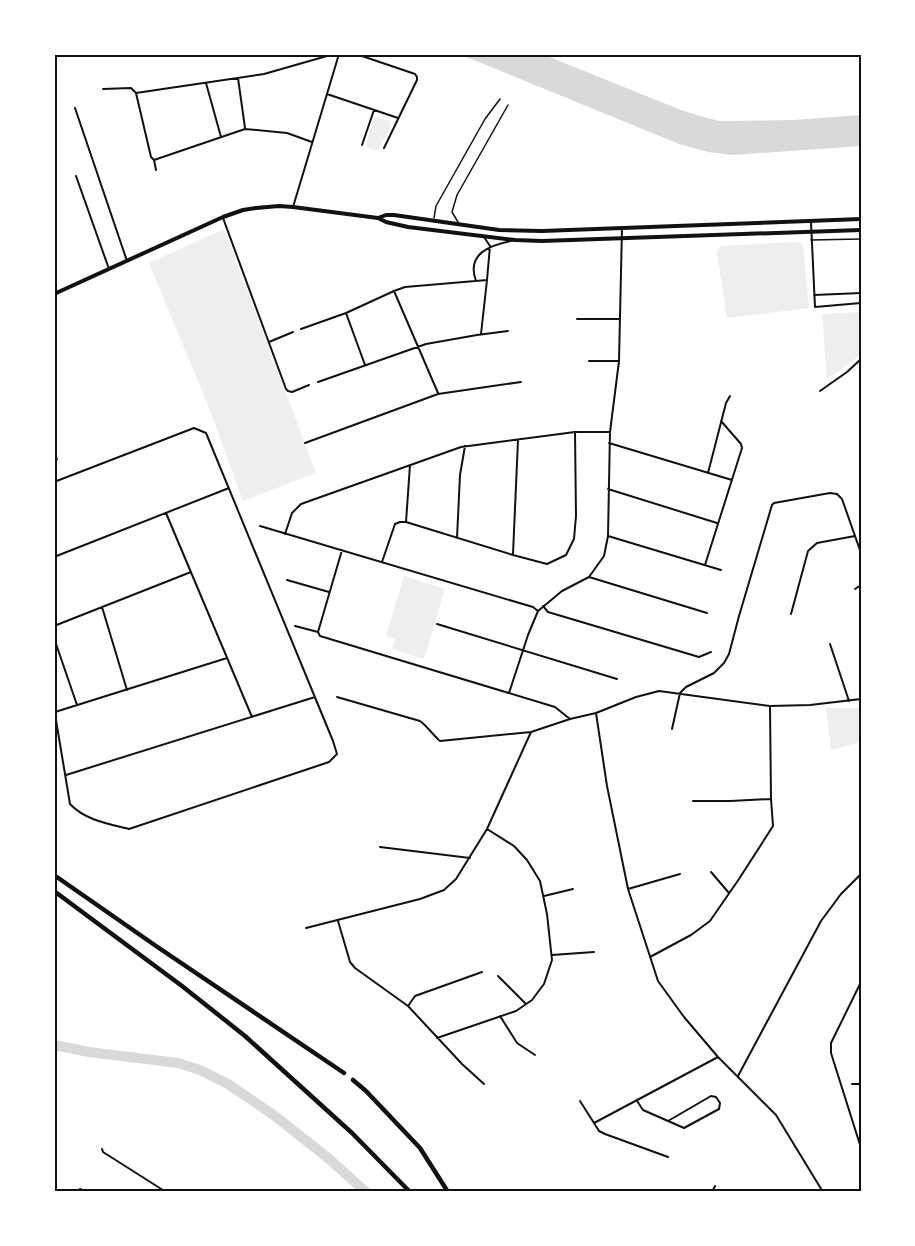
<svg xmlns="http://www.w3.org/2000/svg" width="915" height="1246" viewBox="0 0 915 1246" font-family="'Noto Sans',sans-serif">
<rect width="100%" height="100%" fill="#fff"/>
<!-- green -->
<path fill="#eee" d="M377,117L390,121L391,127L377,151L366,146L373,119Z
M224,229L316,473L243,501L210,410L149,263Z
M799,242L803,246L809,308L727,318L717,252L720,246Z
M861,312V353L853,361L827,379L822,314Z
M404,576L445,589L424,659L392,649L395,639L386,636Z
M826,708H861V742L831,750Z"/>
<!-- water -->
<path fill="#d9d9d9" d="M459,54H542L681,110L700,116L719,121H730L794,120L861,115V146L732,155L708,152L679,144Z"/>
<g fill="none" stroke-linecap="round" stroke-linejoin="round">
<!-- river -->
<path stroke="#d9d9d9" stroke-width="10" d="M54,1045L89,1052L178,1063L200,1070L228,1084L275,1116L328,1158L366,1192"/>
<!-- service -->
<path stroke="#111" stroke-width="1.5" d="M434,218L436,206L485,119L500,99
M458,222L452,212L457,195L508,105
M811,240L861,239"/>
<!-- minor -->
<path stroke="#111" stroke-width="2" d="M356,54L415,74L417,77V80L384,148
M238,78L245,128
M206,83L221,137
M103,89L131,88L136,93L151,157L154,160L156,170
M136,93L264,74L334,54
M327,94L398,118
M75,108L127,261
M362,145L374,110
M154,160L245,129L287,133L312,142
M76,176L109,269
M293,207L339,54
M223,218L286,389L288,391L292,392L309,385
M811,222L815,307L861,303
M484,237L490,246L487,280
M476,281C466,254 490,245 511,241
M394,291L438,393
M814,295L861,293
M346,313L365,365
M577,319H619
M301,329L346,313L394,291L405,287L487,280L481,334
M269,342L293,332
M589,361H619
M318,382L426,344L477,335L508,331
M820,391L847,372L861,359
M305,443L438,394L521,382
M609,443L732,480
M54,459H57
M708,473L726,403L730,396
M54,482L194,428L206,433L333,741L337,754L329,762L129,829C108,824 85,820 70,804L54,708
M608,489L717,523
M166,513L252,717
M406,522L410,465
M260,526L533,607L538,611
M285,534L292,513L301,504L461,447L575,432H610
M608,536L721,570
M457,538L460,475L465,446
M342,550L318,632L320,636L555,707L570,719
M513,554L518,440
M54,557L229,488
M382,562L395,524L400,522H406L513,555L547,564L566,555L574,539L576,516L575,432
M705,565L742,448L741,444L721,421
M589,577L707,613
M287,580L329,592
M855,589L861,585
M543,606L548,612L699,657L711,652
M102,607L127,690
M791,614L808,551L817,543L855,536
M437,624L617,679
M54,626L191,572
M295,626L318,632
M54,638L77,705
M830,644L849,701
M509,693L528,635L538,611L562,591L589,577L604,556L608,536L610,432L619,361L622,228
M337,697L420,721C428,727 433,735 440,741L531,732L570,719L596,713L636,697L659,691L770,706L810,705L861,699
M55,712L227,658
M596,713L607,786L628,889L658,981L684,1017L718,1057L776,1115L823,1192
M672,729L680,693L686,687L714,673L724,663L729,654L739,616L772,505L774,503L830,493L837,494L842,499L861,553
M66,775L315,697
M693,801H730L771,799
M380,847L470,858
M711,872L729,893
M628,889L680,874
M544,896L573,889
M338,921L350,962L355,968L408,1006L462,1064L484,1084
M306,928L420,899L444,890L456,879L487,829L531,732
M552,955L594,952
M650,957L691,935L710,921L739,879L773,826L771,799L770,707
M498,976L526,1004
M861,982L831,1043V1053L861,1148
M408,1006L415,996L482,972
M500,1016L517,1043L535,1055
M437,1038L516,1011L532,1000L544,984L552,960L547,914L540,881L527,860L514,846L487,829
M738,1076L821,921L841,894L861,874
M852,1084H861
M580,1101L594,1123
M637,1101L643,1110L684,1128L719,1109L720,1103L716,1097L711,1096L668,1121
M102,1149L103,1152L166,1192
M668,1157L605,1134L599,1131L594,1123L718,1057
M76,1192L80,1189L86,1192
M712,1192L715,1186"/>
<!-- secondary -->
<path stroke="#111" stroke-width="4" d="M837,54L850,55L860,54"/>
<!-- primary -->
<path stroke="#111" stroke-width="4" d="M378,218L386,215H394L499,230L542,231L861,219
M54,294L223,217L243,210L256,208L279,206L293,207L378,218L386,222L408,227L515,240L542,241L861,230"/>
<!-- motorway -->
<path stroke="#111" stroke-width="4.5" d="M54,875L156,946L344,1073
M54,891L182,986L245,1036L352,1133L410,1192
M353,1080L366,1091L420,1148L448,1192"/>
</g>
<!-- border -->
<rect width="915" height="1246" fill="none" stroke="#ffffff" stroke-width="111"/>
<rect x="56" y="56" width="804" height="1134" fill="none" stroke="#111" stroke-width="2"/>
</svg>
